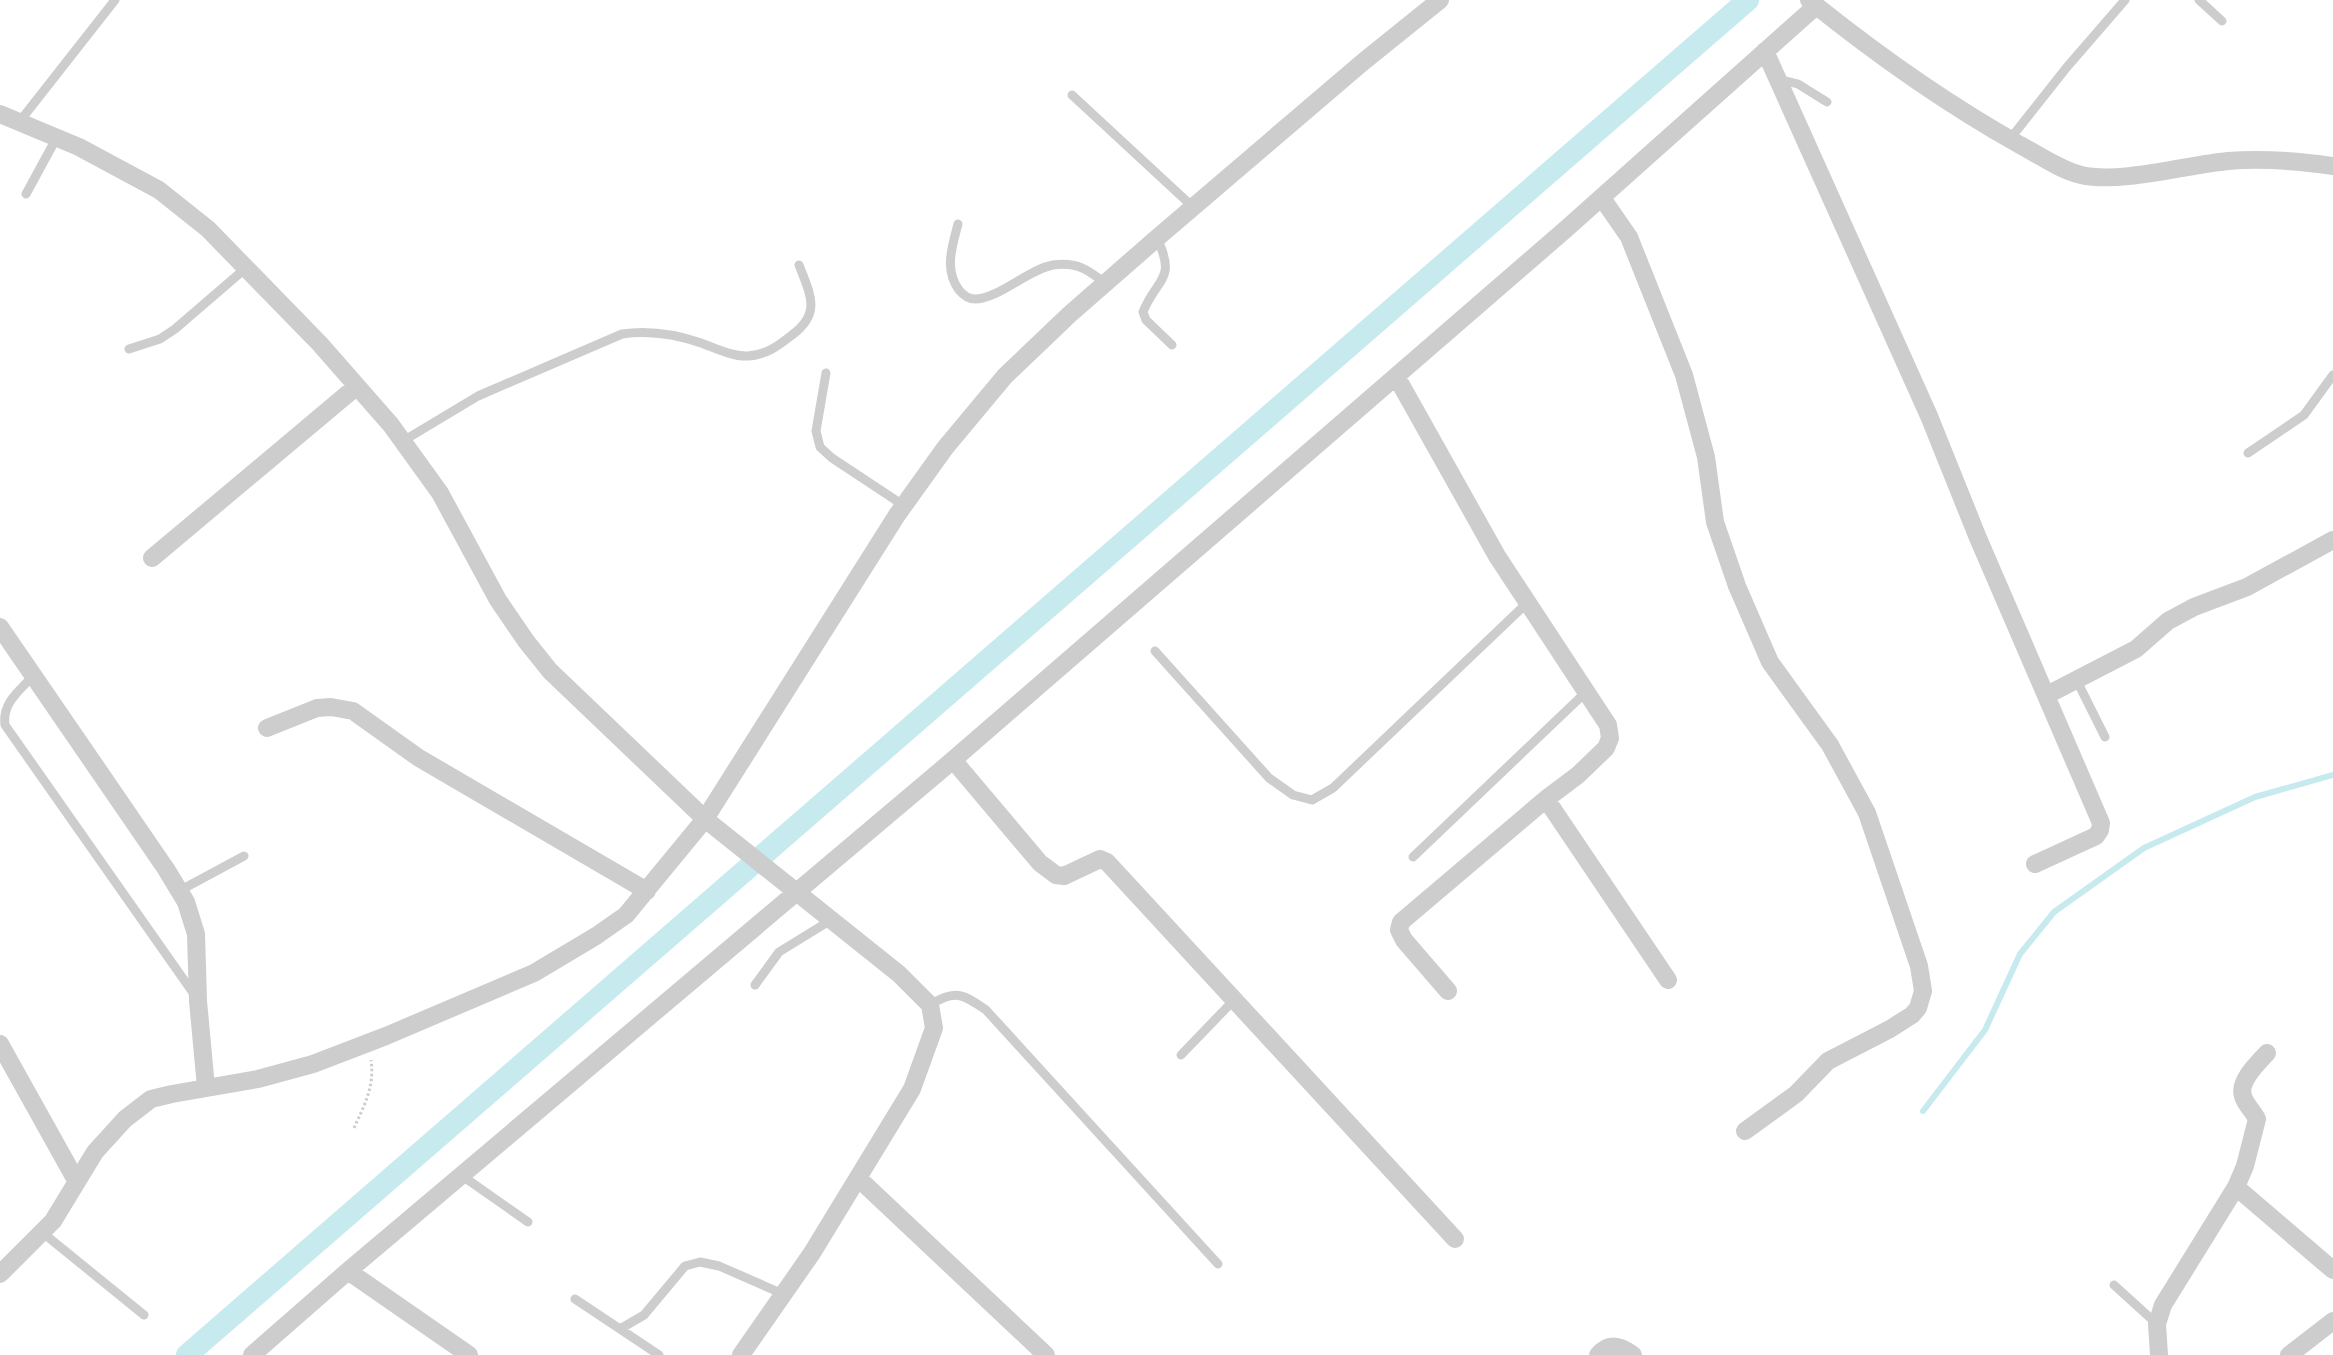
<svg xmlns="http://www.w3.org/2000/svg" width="2333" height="1355" viewBox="0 0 2333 1355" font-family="Ubuntu,sans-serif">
<rect width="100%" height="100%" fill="#fff"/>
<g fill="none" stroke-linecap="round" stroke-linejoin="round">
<!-- stream -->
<path stroke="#c7eaef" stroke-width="6" d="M1923,1111L1985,1030L2020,954L2054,912L2144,848L2255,797L2333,775"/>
<!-- canal -->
<path stroke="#c7eaef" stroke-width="22" d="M187,1355L1748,0"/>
<!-- path -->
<path stroke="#cdcdcd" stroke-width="3" stroke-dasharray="2.5 2.5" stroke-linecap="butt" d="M354,1128C364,1106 375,1086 371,1060"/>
<!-- service -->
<path stroke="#cdcdcd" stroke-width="9" d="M2199,0L2222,21
M1778,79L1798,84L1827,102
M1072,95L1193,207
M20,121L115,0
M2010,139L2067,67L2125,0
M26,194L57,137
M958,224C952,247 944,270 959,290C963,295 969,299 975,299C998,299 1029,269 1053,265C1077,262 1087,269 1105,283
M1157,238C1177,281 1157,277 1143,312L1146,320L1172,345
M129,349L160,339L175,329L247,267
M826,373L816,431L820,447L832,458L903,505
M403,441L478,396L622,334C649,330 675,334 701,343C715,348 733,357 748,356C766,355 778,346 792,335C822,313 810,294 799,265
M2248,453L2304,415L2333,375
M1155,651L1269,778L1293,795L1312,800L1333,788L1528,602
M33,676C19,691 2,703 5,725L196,997
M2076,679L2105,737
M1413,857L1586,692
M179,891L244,856
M755,985L779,952L831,920
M930,1005C955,989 963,994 986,1010L1218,1264
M1181,1055L1234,1000
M461,1175L528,1222
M43,1233L144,1315
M2114,1285L2157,1324
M575,1299L659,1355
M620,1329L644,1315L685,1266L700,1262L719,1266L783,1294"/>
<!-- minor -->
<path stroke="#cdcdcd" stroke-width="18" d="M1809,0C1876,54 1945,103 2020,145C2039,155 2060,170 2081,175C2121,184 2186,165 2228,161C2263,158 2298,161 2333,166
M1765,51L1929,416L1978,538L2101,823L2100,830L2096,836L2035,864
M0,114L79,147L159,190L208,229L320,344L391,425L440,493L498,600L526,641L550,671L705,819L899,974L930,1005L934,1028L912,1089L812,1253L741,1355
M1602,198L1629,237L1684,375L1706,457L1715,522L1737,586L1770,662L1830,745L1867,813L1919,966L1923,991L1918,1008L1912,1015L1890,1029L1828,1061L1796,1094L1745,1131
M1396,376L1497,556L1608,725L1610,738L1606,748L1578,775L1546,799L1401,922L1399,930L1404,940L1448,991
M152,558L357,386
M0,627L166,869L186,902L196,934L198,1001L206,1087
M2047,695L2136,649L2168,621L2194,607L2247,587L2333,540
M267,728L317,708L331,707L353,711L419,758L647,891
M953,760L1040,863L1056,875L1064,876L1100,859L1107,862L1455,1239
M1546,799L1668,980
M0,1044L77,1182
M858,1178L1046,1355
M2236,1187L2333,1270
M348,1271L469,1355
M0,1274L53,1221L95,1152L125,1119L151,1099L172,1094L258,1079L313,1064L386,1036L534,973L596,936L626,915L705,819L897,515L945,448L1005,376L1070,314L1157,238L1363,62L1440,0
M252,1355L348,1271L953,760L1566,229L1816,6
M1598,1355C1609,1342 1621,1346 1633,1355
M2159,1355L2157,1324L2163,1305L2236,1187L2245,1166L2257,1119C2253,1111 2245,1104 2243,1096C2238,1081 2258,1063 2267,1053
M2289,1355L2333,1321"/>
</g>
</svg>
